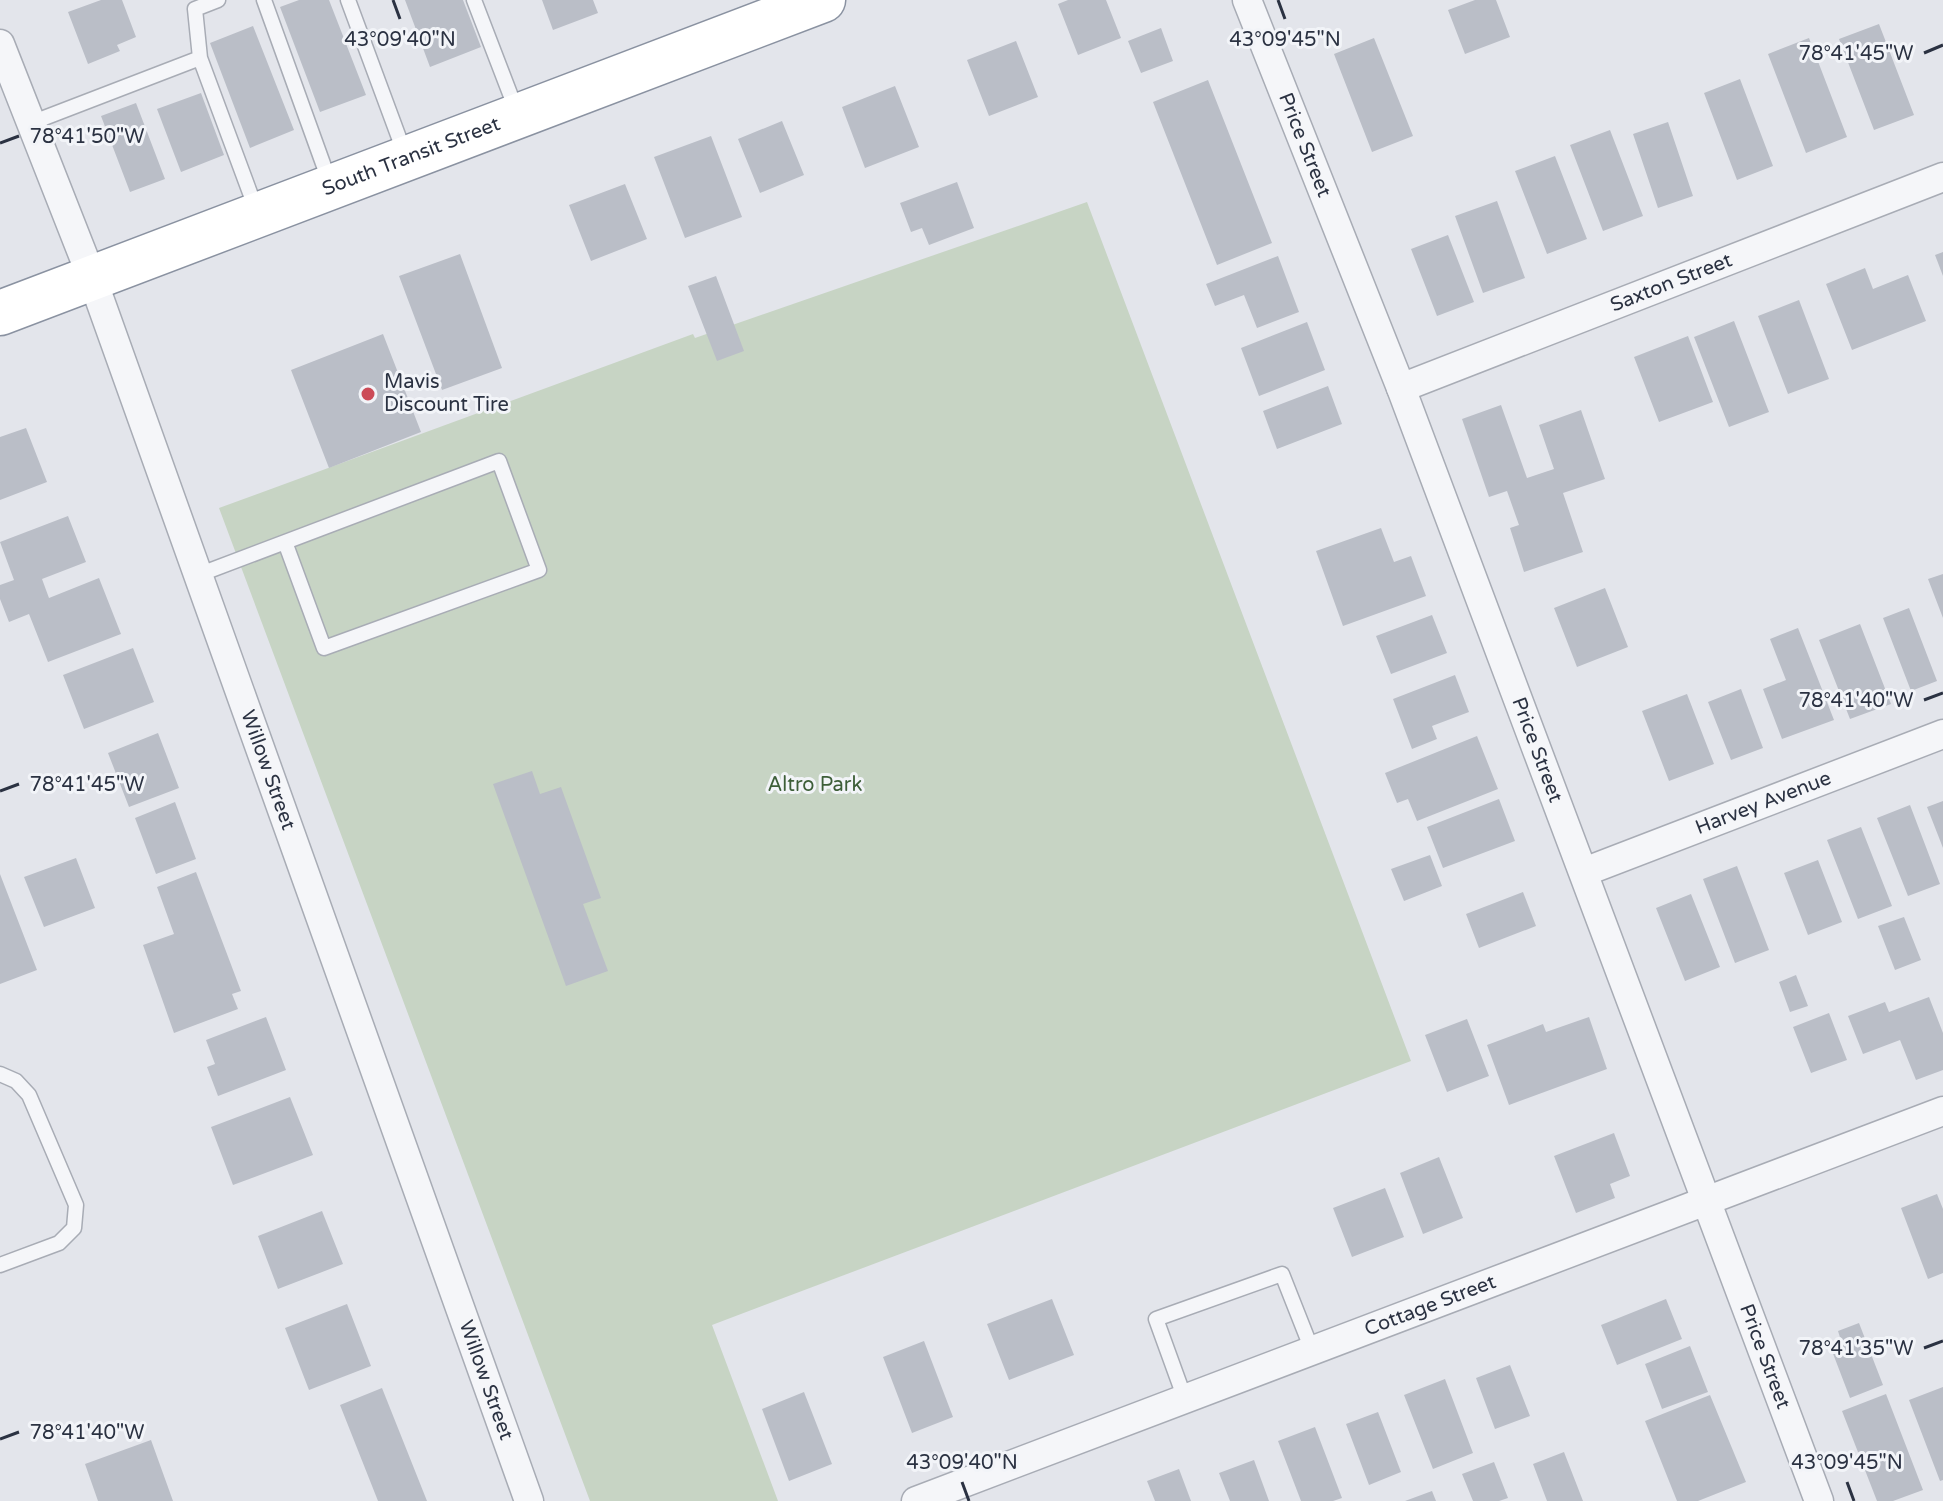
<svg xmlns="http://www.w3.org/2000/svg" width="1943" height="1501" viewBox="0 0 1943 1501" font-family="'Varela Round',sans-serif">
<rect width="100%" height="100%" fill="#e3e5eb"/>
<!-- green -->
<path fill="#c7d4c4" d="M1087,202L1411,1061L712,1325L778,1501H590L219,508L693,334L695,338Z"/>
<!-- building -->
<path fill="#babec7" d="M101,0H122L136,37L117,45L120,51L88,64L68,12Z
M299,0H329L366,95L320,112L280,7Z
M405,0H463L481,47L430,67Z
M542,0H593L598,13L553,30Z
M1068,0H1106L1121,38L1078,55L1058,4Z
M1475,0H1496L1510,37L1465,54L1448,10Z
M1879,24L1914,115L1874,130L1839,39Z
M253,26L294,130L250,148L210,43Z
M1161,28L1173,61L1141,73L1128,41Z
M1374,38L1413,136L1372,152L1334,54Z
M1809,38L1847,137L1806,153L1768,54Z
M1016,41L1038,97L989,116L967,60Z
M1740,79L1773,166L1737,180L1704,93Z
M1208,80L1272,243L1217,265L1153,102Z
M895,86L919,147L865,168L842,107Z
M201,93L224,155L181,172L157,109Z
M136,103L165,179L130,192L101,116Z
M782,121L804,175L760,193L738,139Z
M1668,122L1693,196L1658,208L1633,134Z
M1610,130L1643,216L1603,231L1570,145Z
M711,136L742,217L685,238L654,157Z
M1555,156L1587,239L1547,254L1515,171Z
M957,182L974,228L929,245L922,228L911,232L900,203Z
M625,184L647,239L591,261L569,205Z
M1497,201L1525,278L1483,293L1455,216Z
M1448,235L1474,302L1437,316L1411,249Z
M1943,252V276L1935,255Z
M460,254L502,368L442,390L399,276Z
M1278,256L1299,312L1257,328L1244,295L1215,306L1206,284Z
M1865,268L1873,289L1908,275L1926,321L1852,350L1826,284Z
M716,276L744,351L717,361L688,286Z
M1799,300L1829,379L1788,394L1758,316Z
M1734,321L1769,412L1729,427L1694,337Z
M1307,322L1325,370L1259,396L1241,348Z
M383,334L421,432L329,468L291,370Z
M1688,336L1713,402L1659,422L1634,357Z
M1328,386L1342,424L1277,449L1263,411Z
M1501,405L1527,478L1554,469L1539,425L1581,410L1605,479L1563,493L1583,552L1524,572L1510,528L1519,525L1507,491L1489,497L1462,419Z
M26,428L47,482L0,500V437Z
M68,516L86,562L42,579L49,598L99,578L121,634L48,662L29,614L9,622L0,599V585L14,580L0,542Z
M1381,528L1394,562L1411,556L1426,596L1343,626L1316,551Z
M1943,574V618L1928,579Z
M1605,588L1628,647L1577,667L1554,608Z
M1909,608L1937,681L1911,691L1883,618Z
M1432,615L1447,653L1391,674L1376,636Z
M1860,624L1891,704L1850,719L1819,640Z
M1798,628L1834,720L1782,739L1763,689L1786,680L1770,639Z
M133,648L154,702L84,729L63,675Z
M1455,675L1469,712L1432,726L1437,739L1412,749L1393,699Z
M1741,689L1763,748L1731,760L1708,702Z
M1687,694L1714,764L1669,781L1642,711Z
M158,733L179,788L129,807L108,753Z
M1477,736L1498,789L1417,821L1408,799L1397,803L1385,773Z
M532,771L540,794L561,787L601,898L583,904L608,971L566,986L493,784Z
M1499,799L1515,841L1443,868L1427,827Z
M1943,801V848L1927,807Z
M175,802L196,859L156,874L135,818Z
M1910,805L1940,884L1908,896L1877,818Z
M1861,827L1892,906L1858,919L1827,840Z
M1430,855L1442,886L1404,901L1391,869Z
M76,858L95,908L44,927L24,877Z
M1818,860L1842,922L1808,935L1784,873Z
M1737,866L1769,950L1735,963L1703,879Z
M196,872L241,991L232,994L238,1009L174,1033L143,945L174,934L157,887Z
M0,874L37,970L0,984Z
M1523,892L1536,926L1479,948L1466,914Z
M1691,894L1720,967L1685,981L1656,908Z
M1904,917L1921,960L1895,970L1878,926Z
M1796,975L1808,1006L1790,1012L1779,982Z
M1929,997L1943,1033V1070L1916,1080L1900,1040L1863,1054L1848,1016L1885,1002L1889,1012Z
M1829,1013L1847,1060L1811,1073L1793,1027Z
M266,1017L286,1070L218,1096L207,1067L215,1064L206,1040Z
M1589,1017L1607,1069L1509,1105L1487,1045L1543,1024L1546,1032Z
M1467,1019L1489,1076L1447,1092L1425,1035Z
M290,1097L313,1155L233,1185L211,1127Z
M1614,1133L1630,1176L1610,1184L1615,1198L1576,1213L1554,1156Z
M1439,1157L1463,1218L1423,1234L1400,1173Z
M1385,1188L1404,1237L1352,1257L1333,1208Z
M1937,1194L1943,1209V1273L1928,1279L1901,1208Z
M322,1211L343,1264L278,1289L258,1236Z
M1052,1299L1074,1355L1009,1380L987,1324Z
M1666,1299L1682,1339L1617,1365L1601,1325Z
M347,1304L371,1366L309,1390L285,1328Z
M1859,1323L1883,1385L1850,1398L1832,1351L1843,1347L1838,1331Z
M924,1341L953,1417L912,1433L883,1357Z
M1690,1346L1708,1392L1662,1409L1645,1364Z
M1510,1365L1530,1416L1495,1429L1476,1378Z
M1445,1379L1473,1453L1433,1469L1404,1395Z
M1943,1387V1480L1940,1481L1909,1400Z
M382,1388L427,1501H378L340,1405Z
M804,1392L832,1464L789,1481L762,1409Z
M1886,1394L1923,1490L1893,1501H1877L1842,1411Z
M1710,1395L1746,1482L1698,1501H1677L1645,1421Z
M1378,1412L1401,1472L1369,1485L1346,1424Z
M1315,1427L1342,1498L1333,1501H1301L1278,1441Z
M151,1440L173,1501H98L85,1464Z
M1564,1452L1583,1501H1547L1533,1464Z
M1254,1460L1269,1501H1230L1219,1473Z
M1494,1462L1508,1498L1499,1501H1473L1462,1474Z
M1179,1469L1191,1501H1155L1147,1481Z
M1432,1491L1436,1501H1405Z"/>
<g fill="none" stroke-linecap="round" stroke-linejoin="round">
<defs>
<path id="lane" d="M218,0L195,9L200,58L256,209
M264,0L330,183
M348,0L405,154
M474,0L517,112
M31,123L200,58
M198,575L499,461L539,570L324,648L285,542
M0,1074L16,1081L29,1095L76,1205L74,1228L59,1243L0,1265
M1185,1399L1156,1319L1282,1274L1312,1350"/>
<g id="street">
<path id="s1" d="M1247,0L1401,388L1819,1501"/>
<path id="s2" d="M0,44L92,278L529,1501"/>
<path id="s3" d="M1401,388L1943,177"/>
<path id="s4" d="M1584,872L1943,734"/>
<path id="s5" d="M916,1501L1943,1111"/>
</g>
<g id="highway">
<path id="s6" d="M0,313L823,0"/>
</g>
</defs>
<!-- lane casing -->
<use href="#lane" stroke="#a8acb5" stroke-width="17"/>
<!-- street casing -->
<use href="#street" stroke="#a8acb5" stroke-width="31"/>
<!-- highway casing -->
<use href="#highway" stroke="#8a92a1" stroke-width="47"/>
<!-- lane -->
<use href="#lane" stroke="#f5f6f9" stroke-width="14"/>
<!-- street -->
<use href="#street" stroke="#f5f6f9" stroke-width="28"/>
<!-- highway -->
<use href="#highway" stroke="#fff" stroke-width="44"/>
</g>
<!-- ticks -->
<path fill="none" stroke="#2b3242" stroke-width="3" d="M393,0L400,19M1278,0L1285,19M1924,53L1943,45M0,143L19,136M1924,700L1943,693M0,791L19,784M1924,1348L1943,1341M0,1439L19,1432M962,1482L969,1501M1847,1482L1854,1501"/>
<!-- markers -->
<circle fill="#cc4b57" stroke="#f2f4f8" stroke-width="3" cx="368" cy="394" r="8"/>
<g text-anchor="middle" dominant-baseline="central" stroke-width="6" stroke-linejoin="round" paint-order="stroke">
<!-- street labels -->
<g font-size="20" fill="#2b3242" stroke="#f2f4f8">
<text stroke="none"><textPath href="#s1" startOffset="156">Price Street</textPath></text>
<text stroke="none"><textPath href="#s6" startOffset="440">South Transit Street</textPath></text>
<text stroke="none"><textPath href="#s3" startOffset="290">Saxton Street</textPath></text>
<text stroke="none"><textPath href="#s1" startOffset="804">Price Street</textPath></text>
<text stroke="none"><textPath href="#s2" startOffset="774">Willow Street</textPath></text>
<text stroke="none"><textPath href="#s4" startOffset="192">Harvey Avenue</textPath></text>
<text stroke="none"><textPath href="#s5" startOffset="550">Cottage Street</textPath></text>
<text stroke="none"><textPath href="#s1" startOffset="1452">Price Street</textPath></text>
<text stroke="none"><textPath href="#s2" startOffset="1422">Willow Street</textPath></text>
</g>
<!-- poi labels -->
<g font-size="20" fill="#2b3242" stroke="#f2f4f8" text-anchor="start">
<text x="384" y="382">Mavis<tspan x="384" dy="23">Discount Tire</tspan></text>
</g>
<!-- park labels -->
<g font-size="20" fill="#3d5e38" stroke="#f2f4f8">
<text x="815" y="785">Altro Park</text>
</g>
</g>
<g font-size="20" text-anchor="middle" fill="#2b3242" stroke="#f2f4f8" stroke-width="6" stroke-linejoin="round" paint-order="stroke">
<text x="400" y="46">43°09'40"N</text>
<text x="1285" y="46">43°09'45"N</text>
<text x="1856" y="60">78°41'45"W</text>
<text x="87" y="143">78°41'50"W</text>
<text x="1856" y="707">78°41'40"W</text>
<text x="87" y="791">78°41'45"W</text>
<text x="1856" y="1355">78°41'35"W</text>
<text x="87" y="1439">78°41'40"W</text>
<text x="962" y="1469">43°09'40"N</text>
<text x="1847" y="1469">43°09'45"N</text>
</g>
</svg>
